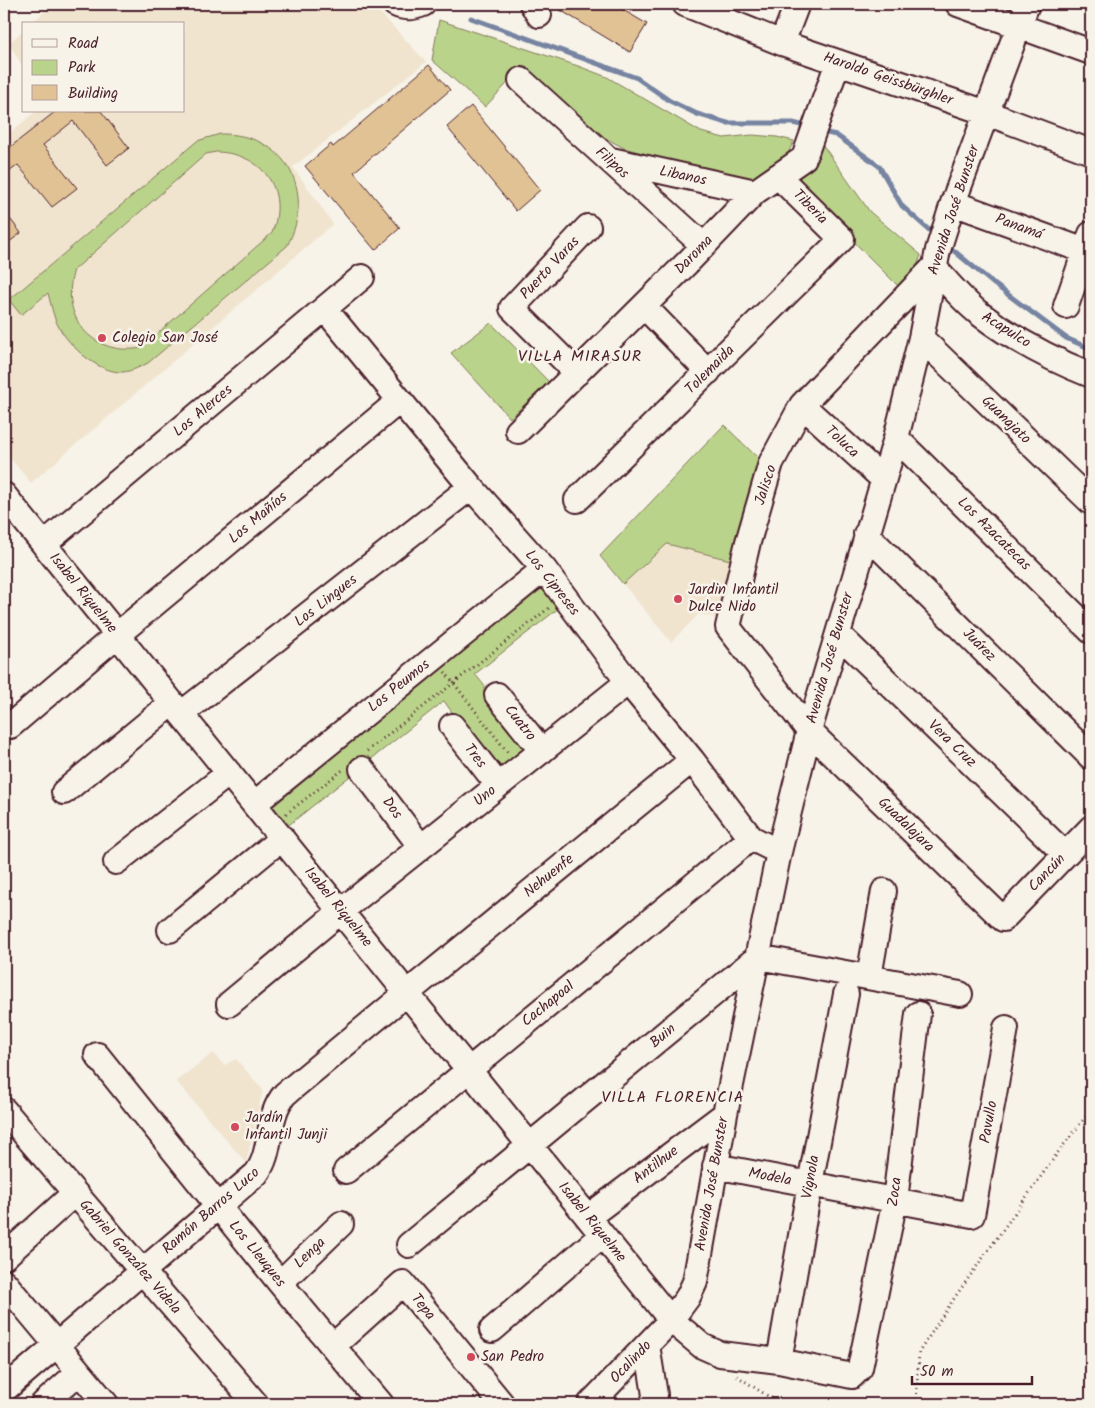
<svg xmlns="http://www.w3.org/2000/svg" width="1095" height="1408" viewBox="0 0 1095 1408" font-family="Kalam,sans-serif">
<rect width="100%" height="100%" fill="#f7f3e8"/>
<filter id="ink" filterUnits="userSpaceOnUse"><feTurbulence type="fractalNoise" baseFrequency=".02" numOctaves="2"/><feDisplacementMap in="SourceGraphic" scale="10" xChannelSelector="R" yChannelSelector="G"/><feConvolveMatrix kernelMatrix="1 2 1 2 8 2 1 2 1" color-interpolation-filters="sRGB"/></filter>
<g filter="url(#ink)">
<!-- built -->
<path fill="#f0e4cf" d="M53,4H372L426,62L293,167L333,224L31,483L4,451V138L36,111H184V24H30Z
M24,30V69L9,43Z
M667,544L730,560L716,618L699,614L671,642L623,584Z
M213,1053L224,1065L236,1059L263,1090L246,1163L176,1081Z"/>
<!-- green -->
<path fill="#bad38a" stroke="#82795a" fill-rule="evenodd" d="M439,20L578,66L607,77L701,132L724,138L752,135L777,137L794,141L784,161L751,183L624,148L596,133L519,71L485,107L432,60Z
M220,134C285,133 317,190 287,246L148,363C140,367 132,371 123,372C96,373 64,342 55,319C52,310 50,301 48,293L21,315L9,300L197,141ZM216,152C262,153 289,189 272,233L141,348C92,357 59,316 74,270L206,154Z
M822,144L870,212L921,255L916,269L899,287L791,179L807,171Z
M491,323L549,382L510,418L451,353Z
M724,425L760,460L730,560L667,544L623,584L600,556Z
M538,579L559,608L475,674L534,748L498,778L444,701L285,828L264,802Z"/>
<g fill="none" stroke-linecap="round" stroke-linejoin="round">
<!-- stream -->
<path stroke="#7684a2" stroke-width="5" d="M471,18L637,78L670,101L697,114L727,123H793L801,125
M827,133L836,135L879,166L902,206L930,231
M953,250L994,284L1066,338L1091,349"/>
</g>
<!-- building -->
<path fill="#e1c294" stroke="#4a1f2b" d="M550,4H613L647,24L630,52Z
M429,65L450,90L354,172L400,228L375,250L305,166L331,144L333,147Z
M471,106L540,190L516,211L447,127Z
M56,111H101L129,148L107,165L73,121L43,145L77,188L52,207L18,165L4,176V152Z
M4,211L21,233L4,246Z"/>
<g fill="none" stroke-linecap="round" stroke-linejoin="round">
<defs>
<path id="minor" d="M395,4C405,9 413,8 423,4
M532,4L539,15
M685,4L782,43L987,113L1091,152
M958,4L1091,52
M782,43L797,4
M521,80L703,245
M611,160L755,192
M953,203L1085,251
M644,306L708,372
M1066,306L1091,234
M325,309L471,487L544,569L628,682L692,760L751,838L779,852
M921,338L1091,502
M577,373L512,308L588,227
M1091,375C1053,360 1013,339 980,314C963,301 948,283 934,267L802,405L771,463L748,542L728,627L809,731L1003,919L1091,828
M802,405L883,479
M518,431L689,261L755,192L804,158L838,62
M896,438L1091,631
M4,495L671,1320L702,1346L720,1354L779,1361L852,1376L860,1368L895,1200L918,1014
M577,500L842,239L778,176
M866,534L1091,757
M44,544L362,277
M838,634L1065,854
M497,695L542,751
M181,714L471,487
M10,726L117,635L399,401
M452,726L498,785
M362,769L421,847
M64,792L172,703
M254,804L544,569
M116,862L229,773
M170,930L282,838
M869,977L884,891
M229,1004L341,911L628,682
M97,1055L280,1283L381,1404
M4,1110L256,1404
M715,1166L972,1215L1006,1028
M346,1171L751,838
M588,1217L725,1114
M409,1245L758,957L960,994
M4,1257L75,1193
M4,1282L106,1404
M280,1283L341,1224
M492,1330L602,1235
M647,1345L655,1395L653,1404
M333,1346L403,1283L502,1404
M779,1361L810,1184L846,994
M4,1390L256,1174C274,1151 265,1117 285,1094L407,993L692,760
M43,1404L79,1372
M590,1404L671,1320L688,1297L695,1282L725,1114L779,852L809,731L896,438L921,338L938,250L953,203L1027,4"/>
</defs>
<!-- minor casing -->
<use href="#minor" stroke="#4a1f2b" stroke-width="28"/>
<!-- path -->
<path stroke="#4a1f2b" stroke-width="3" stroke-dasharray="1 4" stroke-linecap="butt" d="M445,672L509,754
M367,751L549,608
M286,814L344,769
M737,1376L780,1404
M916,1404L919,1352L955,1297L1059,1151L1091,1110"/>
<!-- minor -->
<use href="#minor" stroke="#f7f3e8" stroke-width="24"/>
</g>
</g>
<!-- markers -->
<g fill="#d1495b" stroke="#f7f3e8" stroke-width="2">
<circle cx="102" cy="338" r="5"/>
<circle cx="678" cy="599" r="5"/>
<circle cx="235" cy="1127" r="5"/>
<circle cx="471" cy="1357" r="5"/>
</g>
<g text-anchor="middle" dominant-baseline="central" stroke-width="5" stroke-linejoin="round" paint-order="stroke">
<!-- street labels -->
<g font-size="15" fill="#4a1f2b" stroke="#f7f3e8">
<text transform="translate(888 79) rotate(19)">Haroldo Geissbürghler</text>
<text transform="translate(612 163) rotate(42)">Filipos</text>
<text transform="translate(683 176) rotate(12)">Libanos</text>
<text transform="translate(810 207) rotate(45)">Tiberia</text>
<text transform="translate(954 210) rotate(-72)">Avenida José Bunster</text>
<text transform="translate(1019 227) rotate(20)">Panamá</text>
<text transform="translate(694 255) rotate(-46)">Daroma</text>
<text transform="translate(550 268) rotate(-47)">Puerto Varas</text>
<text transform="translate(1006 330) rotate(32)">Acapulco</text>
<text transform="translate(710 370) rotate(-45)">Tolemaida</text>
<text transform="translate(203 411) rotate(-40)">Los Alerces</text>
<text transform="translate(1006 420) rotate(44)">Guanajato</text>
<text transform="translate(842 442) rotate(43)">Toluca</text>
<text transform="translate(766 485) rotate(-72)">Jalisco</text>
<text transform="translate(258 518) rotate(-40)">Los Mañíos</text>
<text transform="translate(994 534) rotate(45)">Los Azacatecas</text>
<text transform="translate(552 583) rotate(52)">Los Cipreses</text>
<text transform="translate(83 593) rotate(51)">Isabel Riquelme</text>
<text transform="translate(326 601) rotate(-38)">Los Lingues</text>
<text transform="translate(979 645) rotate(45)">Juárez</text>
<text transform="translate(830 658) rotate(-74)">Avenida José Bunster</text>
<text transform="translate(399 686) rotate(-39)">Los Peumos</text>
<text transform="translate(520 723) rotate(52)">Cuatro</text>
<text transform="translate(952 744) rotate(44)">Vera Cruz</text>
<text transform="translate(475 756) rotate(52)">Tres</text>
<text transform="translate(485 796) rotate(-39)">Uno</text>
<text transform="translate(392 808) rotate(53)">Dos</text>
<text transform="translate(906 825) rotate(44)">Guadalajara</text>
<text transform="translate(1047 873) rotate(-46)">Cancún</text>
<text transform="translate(549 876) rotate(-39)">Nehuenfe</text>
<text transform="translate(338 907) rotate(51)">Isabel Riquelme</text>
<text transform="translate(548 1004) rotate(-39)">Cachapoal</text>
<text transform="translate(663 1036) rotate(-40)">Buin</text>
<text transform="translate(989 1122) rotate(-80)">Pavullo</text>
<text transform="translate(656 1165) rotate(-37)">Antilhue</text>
<text transform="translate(770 1177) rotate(11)">Modela</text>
<text transform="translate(811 1177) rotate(-80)">Vignola</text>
<text transform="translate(712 1184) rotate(-80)">Avenida José Bunster</text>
<text transform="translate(895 1192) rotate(-82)">Zoca</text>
<text transform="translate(211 1211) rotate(-41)">Ramón Barros Luco</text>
<text transform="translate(592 1222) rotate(51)">Isabel Riquelme</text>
<text transform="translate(310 1253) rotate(-44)">Lenga</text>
<text transform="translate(257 1254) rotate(51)">Los Lleuques</text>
<text transform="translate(130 1257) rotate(49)">Gabriel González Videla</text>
<text transform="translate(423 1307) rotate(51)">Tepa</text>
<text transform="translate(631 1362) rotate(-46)">Ocalindo</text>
</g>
<!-- poi labels -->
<g font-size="15" fill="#4a1f2b" stroke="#f7f3e8" text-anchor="start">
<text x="112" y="338">Colegio San José</text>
<text x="688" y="590">Jardin Infantil<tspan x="688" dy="17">Dulce Nido</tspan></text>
<text x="245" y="1118">Jardín<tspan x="245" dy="17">Infantil Junji</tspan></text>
<text x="481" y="1357">San Pedro</text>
</g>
<!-- neighbourhood labels -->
<g font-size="16" letter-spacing="1" fill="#4a1f2b" stroke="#f7f3e8">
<text x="580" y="356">VILLA MIRASUR</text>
<text x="673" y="1097">VILLA FLORENCIA</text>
</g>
</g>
<!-- margin -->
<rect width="1095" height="1408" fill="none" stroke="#f7f3e8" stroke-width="20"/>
<rect x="10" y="10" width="1075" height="1388" fill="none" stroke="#4a1f2b" stroke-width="2" filter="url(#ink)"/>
<!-- legend -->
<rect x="22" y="22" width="162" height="90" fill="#f7f3e8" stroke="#b29e9c"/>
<rect x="32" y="39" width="25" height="8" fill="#f7f3e8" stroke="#b29e9c"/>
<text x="68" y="48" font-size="15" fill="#4a1f2b">Road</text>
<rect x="32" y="60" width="25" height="15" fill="#bad38a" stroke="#b29e9c"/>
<text x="68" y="72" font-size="15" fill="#4a1f2b">Park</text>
<rect x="32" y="85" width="25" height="15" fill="#e1c294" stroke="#b29e9c"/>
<text x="68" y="98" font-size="15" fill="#4a1f2b">Building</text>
<!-- scale -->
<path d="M912 1376v8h120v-8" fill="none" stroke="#4a1f2b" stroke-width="2.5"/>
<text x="920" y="1376" font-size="15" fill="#4a1f2b" stroke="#f7f3e8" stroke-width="4" paint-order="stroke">50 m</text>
</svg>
